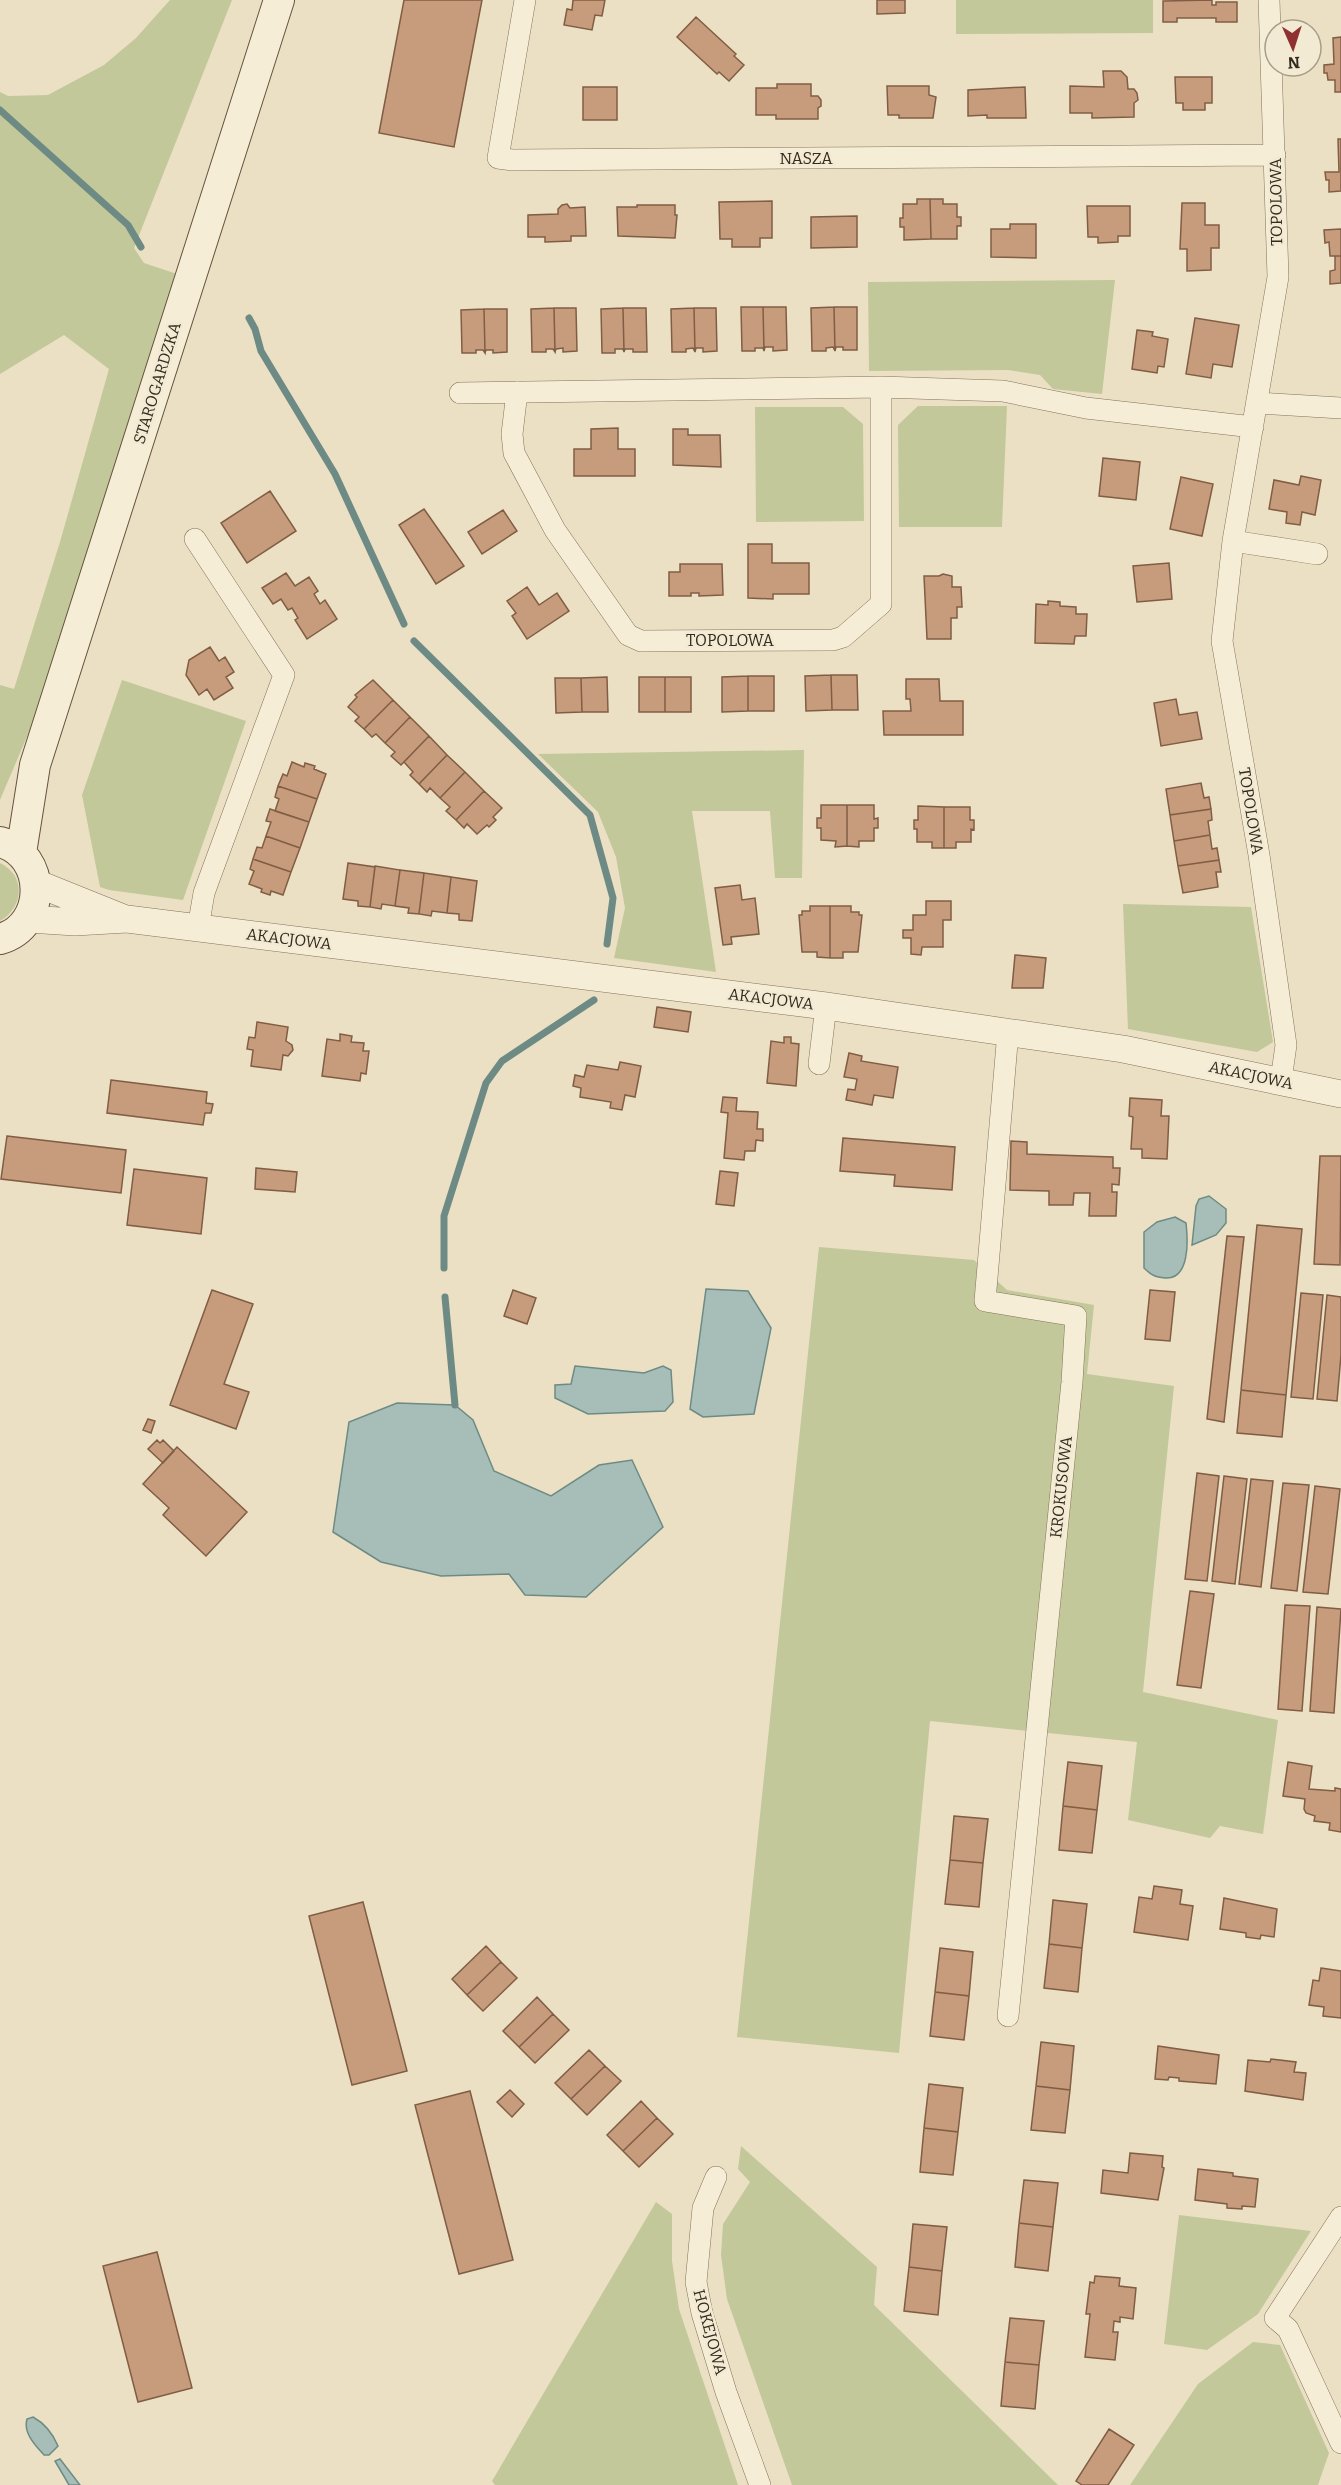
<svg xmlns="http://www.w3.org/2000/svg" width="1341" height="2485" viewBox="0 0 1341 2485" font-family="Bitter,serif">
<rect width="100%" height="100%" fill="#ebe0c4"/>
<!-- green -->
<path fill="#c2c899" d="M170,0H232L134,248L144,263L177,274L40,706L0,800V685L14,689L60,542L109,369L64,335L0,374V92L8,96L48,95L104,65L136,38Z
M956,0H1153V33L956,34Z
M1115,280L1102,394L1053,389L1040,375L1008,370L869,371L868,282Z
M918,406H1007L1002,527H899L898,425Z
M755,407H843L863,424L864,521L756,522Z
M122,680L246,721L183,900L109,890L100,887L82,795Z
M804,750L802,878H775L770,811H692L716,972L614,958L625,908L616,857L598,812L538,754Z
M0,863C27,876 23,908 0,921Z
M1123,904L1251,907L1273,1042L1257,1052L1128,1029Z
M819,1247L974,1260L1007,1290L1094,1305L1087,1374L1174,1386L1143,1692L1278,1720L1263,1834L1220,1826L1210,1838L1128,1820L1137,1742L930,1721L899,2053L737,2037Z
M741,2146L877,2267L874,2305L1058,2485H792L727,2299L721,2255L723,2224L750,2182L738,2169Z
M656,2202L672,2214V2261L679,2309L738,2485H495L492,2481Z
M1179,2215L1311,2231L1258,2314L1207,2350L1164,2344Z
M1253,2342L1280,2345L1329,2453L1318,2485H1130L1198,2384Z"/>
<!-- water -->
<path fill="#a6beb7" stroke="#6d8b84" stroke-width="1.5" d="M1209,1196L1226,1209V1223L1216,1235L1192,1245L1196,1206L1199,1199Z
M1175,1217L1186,1223C1188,1240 1190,1280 1165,1278C1155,1277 1151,1275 1144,1268V1232L1157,1222Z
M706,1289L748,1291L771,1328L754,1414L703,1417L690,1409Z
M575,1366L644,1373L663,1366L671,1370L673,1402L665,1411L588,1414L555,1398V1385L571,1384Z
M397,1403L455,1405L473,1420L494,1471L551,1496L599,1465L632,1460L663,1527L586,1597L525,1595L509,1574L441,1576L381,1562L333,1532L349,1422Z
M33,2417C44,2423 53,2434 58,2446L49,2455H44C35,2445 23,2433 27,2419Z
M60,2459L80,2485H69L55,2461Z"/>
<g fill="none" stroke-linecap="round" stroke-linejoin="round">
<!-- stream -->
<path stroke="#6d8b84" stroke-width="7" d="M0,110L128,225L141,247
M249,318L255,329L261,351L335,474L404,624
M414,641L590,815L613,898L607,944
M444,1268V1216L486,1083L502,1061L594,1000
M445,1297L455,1405"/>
</g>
<!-- building -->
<path fill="#c69c7c" stroke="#815d43" stroke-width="1.5" d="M404,0H482L454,147L379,133Z
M573,0H605L602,16L595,15L592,30L564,25L567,9L572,10Z
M877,0H905V13L877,14Z
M1212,0V5H1216V2H1237V22H1216V18H1177V22H1163V1Z
M696,17L736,54L734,56L744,65L729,81L719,72L717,74L677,37Z
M1341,37V92H1335V80H1328L1327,73H1324V65L1334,64L1333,38Z
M1103,71H1121L1127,77L1128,89H1134L1137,93L1138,100L1134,103V117L1092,118V113H1070V86L1104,87Z
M1175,77H1212V103H1205V110H1183V103H1176Z
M777,84H811V96H818L821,100V106L818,108V119H776V115H756V88H777Z
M887,86H929V95L936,97L933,118H899V115H888Z
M583,87H617V120H583Z
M1025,87L1026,118H987V115L968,116V90Z
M1338,139H1341V191L1329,192V180H1326L1325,172H1339Z
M917,199H930L931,239L904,240V227H900V218H903V204H917Z
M930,199H943V204H957V217H961V226H957V239H931Z
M772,201V238H760V247H732V239H720L719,202Z
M1182,203H1205V225H1219V248H1211V270L1187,271V249H1180Z
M567,204L570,208L585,207L586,236H571V241L545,242V237H528V215L558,214V209L562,205Z
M637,205H675V215H677L675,238L618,236L617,207H637Z
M1087,206H1130V236H1118V242L1098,243V237H1088Z
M857,216V247L811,248V217Z
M1010,224H1036V258L991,257V229H1010Z
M1341,229V256H1330L1329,242L1325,243L1324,230Z
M1335,256H1341V283L1330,284V271L1335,270Z
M741,307H763L764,351L763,348H755V351H742Z
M763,307H786L787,350L773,351V347H765L764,351Z
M834,307H857V350H843V347H836L835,351Z
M834,307L835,351L833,347L826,348V351H812L811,308Z
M554,308H576L577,351L563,352V348L556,349L555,352Z
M554,308L555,352L553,349H546V352H532L531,309Z
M623,308H646L647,352H633V349H625L624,352Z
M623,308L624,352L623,349H615V353H602L601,309Z
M694,308H716L717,351L703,352V348H696L695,352Z
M694,308L695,352L693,348L686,349V352H672L671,309Z
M484,309H507V352L493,353V350H486L485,353Z
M484,309L485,353L483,350H476V353H462L461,310Z
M1195,318L1239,325L1232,367L1213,364L1211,378L1186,374Z
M1137,330L1153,332L1152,336L1168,339L1164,367L1158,366L1157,373L1132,369Z
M618,428V449H635V476H574V449H591V429Z
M673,429H688V435H720L721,467L673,465Z
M1103,458L1140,462L1136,500L1099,496Z
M1301,476L1321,480L1315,515L1302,512L1300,525L1286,523L1287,512L1269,509L1274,480L1299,485Z
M1181,477L1213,484L1202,536L1170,529Z
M270,491L296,531L247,563L221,523Z
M424,509L464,566L436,584L399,525Z
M503,510L517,531L482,554L468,532Z
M748,544H772V563H809V594H773V599L748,598Z
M1169,563L1172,599L1137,602L1133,566Z
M680,564H722L723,595L699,596V593H691V596H669V572H680Z
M286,573L295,586L309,577L318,591L314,594L320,604L325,600L337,619L307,639L295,620L298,618L292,608L288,610L281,599L273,604L262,588Z
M943,574L952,576V587H961L962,607H957V618H951V639H927L924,576H939Z
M527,587L539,605L557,593L569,611L527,639L512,616L516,613L507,601Z
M1048,601L1060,602V606L1076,607V614H1087L1086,636H1075L1074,644L1035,643L1036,604L1048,605Z
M210,647L219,661L225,657L234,672L226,677L233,688L214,700L207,689L199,695L186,675L189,660Z
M831,675H857L858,710H832Z
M831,675L832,710L806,711L805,676Z
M748,676H774V711H748Z
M748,676V711L722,712V677Z
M607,677L608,712H582L581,678Z
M639,677H665V712H639Z
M665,677H691V712H665Z
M555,678H581L582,712L556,713Z
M906,679H939L940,701H963V735H884L883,711H911L910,699H906Z
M373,680L393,700L364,729L355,721L359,717L348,707L357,697L355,695Z
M1176,699L1179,715L1197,712L1202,739L1161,746L1154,703Z
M393,700L410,717L385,743L376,734L372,737L364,729Z
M410,717L429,736L401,765L391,756L395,752L385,743Z
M429,736L447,755L419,784L410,775L413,772L404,762Z
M447,755L465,772L440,798L430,788L427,792L419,784Z
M292,762L304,767L305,763L315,766L314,769L326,774L317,799L278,786L283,774L287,776Z
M465,772L484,791L456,820L446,811L450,807L440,798Z
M1201,783L1204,798L1209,797L1211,809L1170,815L1166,789Z
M278,786L317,799L309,822L275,811L279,799L275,797Z
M484,791L502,808L493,817L496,820L489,827L487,825L477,834L467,824L464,828L456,820Z
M821,805H847V846L835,847L836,841L821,840V828H817V818H821Z
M847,805H874V819L878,818V828H874V841H859V847L847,846Z
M918,806L944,807V848H932V842H917V829H914V820H918Z
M944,807H970V820H974V830L971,829V842H956V848H944Z
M270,809L309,822L300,848L266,836L271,822L266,821Z
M1211,809L1212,820L1208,821L1210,835L1174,841L1170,815Z
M1210,835L1212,849L1217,848L1219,860L1178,866L1174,841Z
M266,836L300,848L291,872L253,859L257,847L262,848Z
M253,859L291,872L283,895L271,891L270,895L261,892L262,889L249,884L254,871L250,869Z
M1219,860L1221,872H1216L1218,887L1183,893L1178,866Z
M348,863L375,867L370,907L358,906V901L343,899Z
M375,866L400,870L395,906L382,904L381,909L370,907Z
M400,870L424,873L419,914L408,913L409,908L395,906Z
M424,873L451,877L447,913L432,911L431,916L419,914Z
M451,877L477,881L472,921L459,920V914L447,913Z
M740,885L742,900L755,898L759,934L731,937L732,944L723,945L715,888Z
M926,901H951V920H943V947H922L921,955L911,954V938H903V930H913V915H926Z
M810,906H830V958L817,957V952H802L799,915H802V911H810Z
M830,906H851V912H859V915H862L858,952H843V958H830Z
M1015,955L1046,958L1043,988H1012Z
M657,1007L691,1012L688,1032L654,1027Z
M257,1022L288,1027L286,1041L292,1045L293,1050L288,1056L283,1055L281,1070L251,1066L253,1050L247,1049L249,1037L255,1038Z
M340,1034L352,1036L351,1042L364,1043L363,1051H369L366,1074L361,1073L360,1081L322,1076L327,1039L340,1041Z
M784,1037H791V1043L799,1044L796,1086L767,1083L771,1041L784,1043Z
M849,1053L862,1056L861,1061L898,1067L893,1098L874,1095L872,1105L846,1100L848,1089L855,1090L857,1079L844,1077Z
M620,1062L641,1066L635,1097L625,1095L622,1110L610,1108L611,1102L580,1097L581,1088L573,1086L575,1075L584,1077L587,1065L618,1070Z
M111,1080L207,1092L206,1103L213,1104L211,1113H205L203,1125L107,1113Z
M723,1097L737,1098L736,1111L758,1112L757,1129H763V1141L756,1140L755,1151H745L744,1160L724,1158L728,1113L721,1112Z
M1130,1098L1162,1100L1161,1116H1169L1167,1159L1142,1158V1149H1131L1133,1117L1129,1116Z
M7,1136L126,1150L121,1193L1,1179Z
M843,1138L955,1147L952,1190L894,1186L895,1175L840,1171Z
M1011,1141L1027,1142V1154L1113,1157V1168H1120L1119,1185L1112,1184V1192H1117L1116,1216H1089L1090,1193H1074L1073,1205H1049V1191L1010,1190Z
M1320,1156H1341L1340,1265L1314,1264Z
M256,1168L297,1172L295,1192L255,1189Z
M134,1169L207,1178L201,1234L127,1225Z
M720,1171L738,1173L734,1206L716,1204Z
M1257,1225L1302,1229L1286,1395L1241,1390Z
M1227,1236L1244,1237L1224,1422L1207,1419Z
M212,1290L253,1304L224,1384L249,1392L236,1429L170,1405Z
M513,1290L536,1298L527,1324L504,1316Z
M1150,1290L1175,1292L1170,1341L1145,1339Z
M1301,1293L1323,1295L1313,1399L1291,1397Z
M1327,1295L1341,1297V1355L1337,1401L1317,1399Z
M1241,1390L1286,1395L1282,1437L1237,1433Z
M148,1419L155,1421L151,1433L143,1430Z
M157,1440L160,1443L163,1440L174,1451L163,1463L148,1449Z
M177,1447L247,1512L206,1556L163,1515L169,1508L143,1484Z
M1197,1473L1219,1476L1207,1581L1185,1579Z
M1224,1476L1247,1479L1235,1584L1212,1581Z
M1251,1479L1273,1481L1261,1587L1239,1584Z
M1283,1483L1309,1485L1297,1591L1271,1588Z
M1315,1486L1340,1489L1328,1594L1303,1592Z
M1190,1591L1214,1594L1201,1688L1177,1685Z
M1285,1605L1310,1606L1302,1711L1278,1709Z
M1317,1607L1341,1609L1334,1713L1310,1711Z
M1068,1762L1102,1766L1097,1810L1063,1806Z
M1288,1762L1312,1766L1309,1789L1335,1791V1788L1341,1789V1832L1329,1830L1330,1823L1314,1821L1315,1816L1306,1813L1304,1809L1305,1799L1283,1796Z
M1063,1806L1097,1810L1092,1853L1059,1850Z
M954,1816L988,1819L983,1863L950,1860Z
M950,1860L983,1863L979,1907L945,1904Z
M1154,1886L1182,1890L1180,1904L1193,1906L1188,1940L1134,1932L1139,1897L1152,1899Z
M1224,1898L1277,1909L1274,1937L1261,1935L1260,1939L1246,1937V1933L1220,1929Z
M1053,1900L1087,1904L1082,1948L1049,1944Z
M363,1902L407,2071L352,2085L309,1916Z
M1049,1944L1082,1948L1078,1992L1044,1988Z
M486,1946L501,1962L467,1995L452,1979Z
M940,1948L973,1952L969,1996L935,1992Z
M501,1962L517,1978L483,2011L467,1995Z
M1321,1968L1341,1971V2018L1323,2016L1324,2007L1309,2005L1313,1980L1319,1981Z
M935,1992L969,1996L964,2040L930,2036Z
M537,1997L553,2014L519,2047L503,2031Z
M553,2014L569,2030L535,2063L519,2047Z
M1041,2042L1074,2046L1070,2090L1036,2086Z
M1158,2046L1219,2055L1216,2084L1179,2081V2078L1169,2077L1168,2080L1155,2079Z
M589,2050L605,2066L571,2099L555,2083Z
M1271,2059L1296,2062L1294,2072L1306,2073L1303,2100L1245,2091L1248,2060L1270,2062Z
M605,2066L621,2081L587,2115L571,2099Z
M929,2084L963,2088L958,2132L924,2128Z
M1036,2086L1070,2090L1065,2133L1031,2130Z
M510,2090L524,2104L512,2117L497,2102Z
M470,2091L513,2260L459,2274L415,2105Z
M641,2101L657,2118L623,2151L607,2135Z
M657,2118L673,2134L639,2167L623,2151Z
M924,2128L958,2132L953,2175L920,2172Z
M1130,2153L1163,2156L1162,2167L1164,2168L1158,2200L1101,2193L1103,2170L1128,2173Z
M1198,2169L1233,2173V2176L1258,2179L1255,2207L1242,2206V2209L1227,2208V2204L1195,2200Z
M1024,2180L1058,2183L1053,2227L1019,2223Z
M1019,2223L1053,2227L1048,2271L1015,2267Z
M913,2224L947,2227L942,2271L909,2267Z
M157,2252L192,2388L138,2402L103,2266Z
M909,2267L942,2271L938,2315L904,2311Z
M1095,2276L1120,2278L1119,2286L1136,2288L1133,2319L1120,2317V2322L1114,2321L1113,2332H1118L1115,2360L1085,2357L1090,2314H1086L1090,2282L1094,2283Z
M1010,2318L1044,2321L1039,2365L1005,2362Z
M1005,2362L1039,2365L1035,2409L1001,2406Z
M1109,2429L1134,2445L1108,2485H1082L1076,2481Z"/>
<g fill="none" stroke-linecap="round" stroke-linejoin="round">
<defs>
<path id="minor" d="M525,0L498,158L512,160L1275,155
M1269,0L1278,277L1233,541L1222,641L1259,855L1286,1045L1281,1080
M517,392L512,434L514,453L555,530L628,635L641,641L833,640L843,637L881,604V387
M460,393L881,387L1003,391L1086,408L1253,427
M1257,403L1341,408
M195,539L284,675L204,893L198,928
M1233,541L1317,554
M1008,1032L985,1301L1076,1316L1072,1382L1008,2016
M819,1064L826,1006
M716,2177L703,2208L696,2282L702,2313L726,2392L760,2485
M1341,2217L1275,2318L1288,2329L1341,2443"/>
<path id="tertiary" d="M36,883L123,918
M28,919L75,922L127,919L826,1006L1123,1049L1341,1094"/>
<path id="secondary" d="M0,842C48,855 47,926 0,939
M21,853L35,765L279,0"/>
</defs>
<!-- minor casing -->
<use href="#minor" stroke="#84725c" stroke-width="22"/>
<!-- tertiary casing -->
<use href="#tertiary" stroke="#84725c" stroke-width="28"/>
<!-- secondary casing -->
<use href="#secondary" stroke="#66533f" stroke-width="32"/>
<!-- minor -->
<use href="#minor" stroke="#f6edd7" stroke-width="21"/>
<!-- tertiary -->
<use href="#tertiary" stroke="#f6edd7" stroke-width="27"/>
<!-- secondary -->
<use href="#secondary" stroke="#f6edd7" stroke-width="30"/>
</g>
<g text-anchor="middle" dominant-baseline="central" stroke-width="5" stroke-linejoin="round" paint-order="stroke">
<!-- street labels -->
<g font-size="16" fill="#352a1f" stroke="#f3ead3">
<text x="806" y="158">NASZA</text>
<text transform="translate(1276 202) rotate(-91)">TOPOLOWA</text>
<text transform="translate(157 383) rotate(-73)">STAROGARDZKA</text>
<text x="730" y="640">TOPOLOWA</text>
<text transform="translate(1251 811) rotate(81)">TOPOLOWA</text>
<text transform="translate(289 939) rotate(7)">AKACJOWA</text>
<text transform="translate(771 999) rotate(7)">AKACJOWA</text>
<text transform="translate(1251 1075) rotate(12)">AKACJOWA</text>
<text transform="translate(1061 1487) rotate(-84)">KROKUSOWA</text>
<text transform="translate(710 2332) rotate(75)">HOKEJOWA</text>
</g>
</g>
<!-- north arrow -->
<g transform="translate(1293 48) rotate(177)"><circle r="28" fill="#f3ead3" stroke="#a79d8b" stroke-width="1.5"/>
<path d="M0-4.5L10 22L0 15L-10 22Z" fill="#8f3130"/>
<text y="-9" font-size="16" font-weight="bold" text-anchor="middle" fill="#352a1f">N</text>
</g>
</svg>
